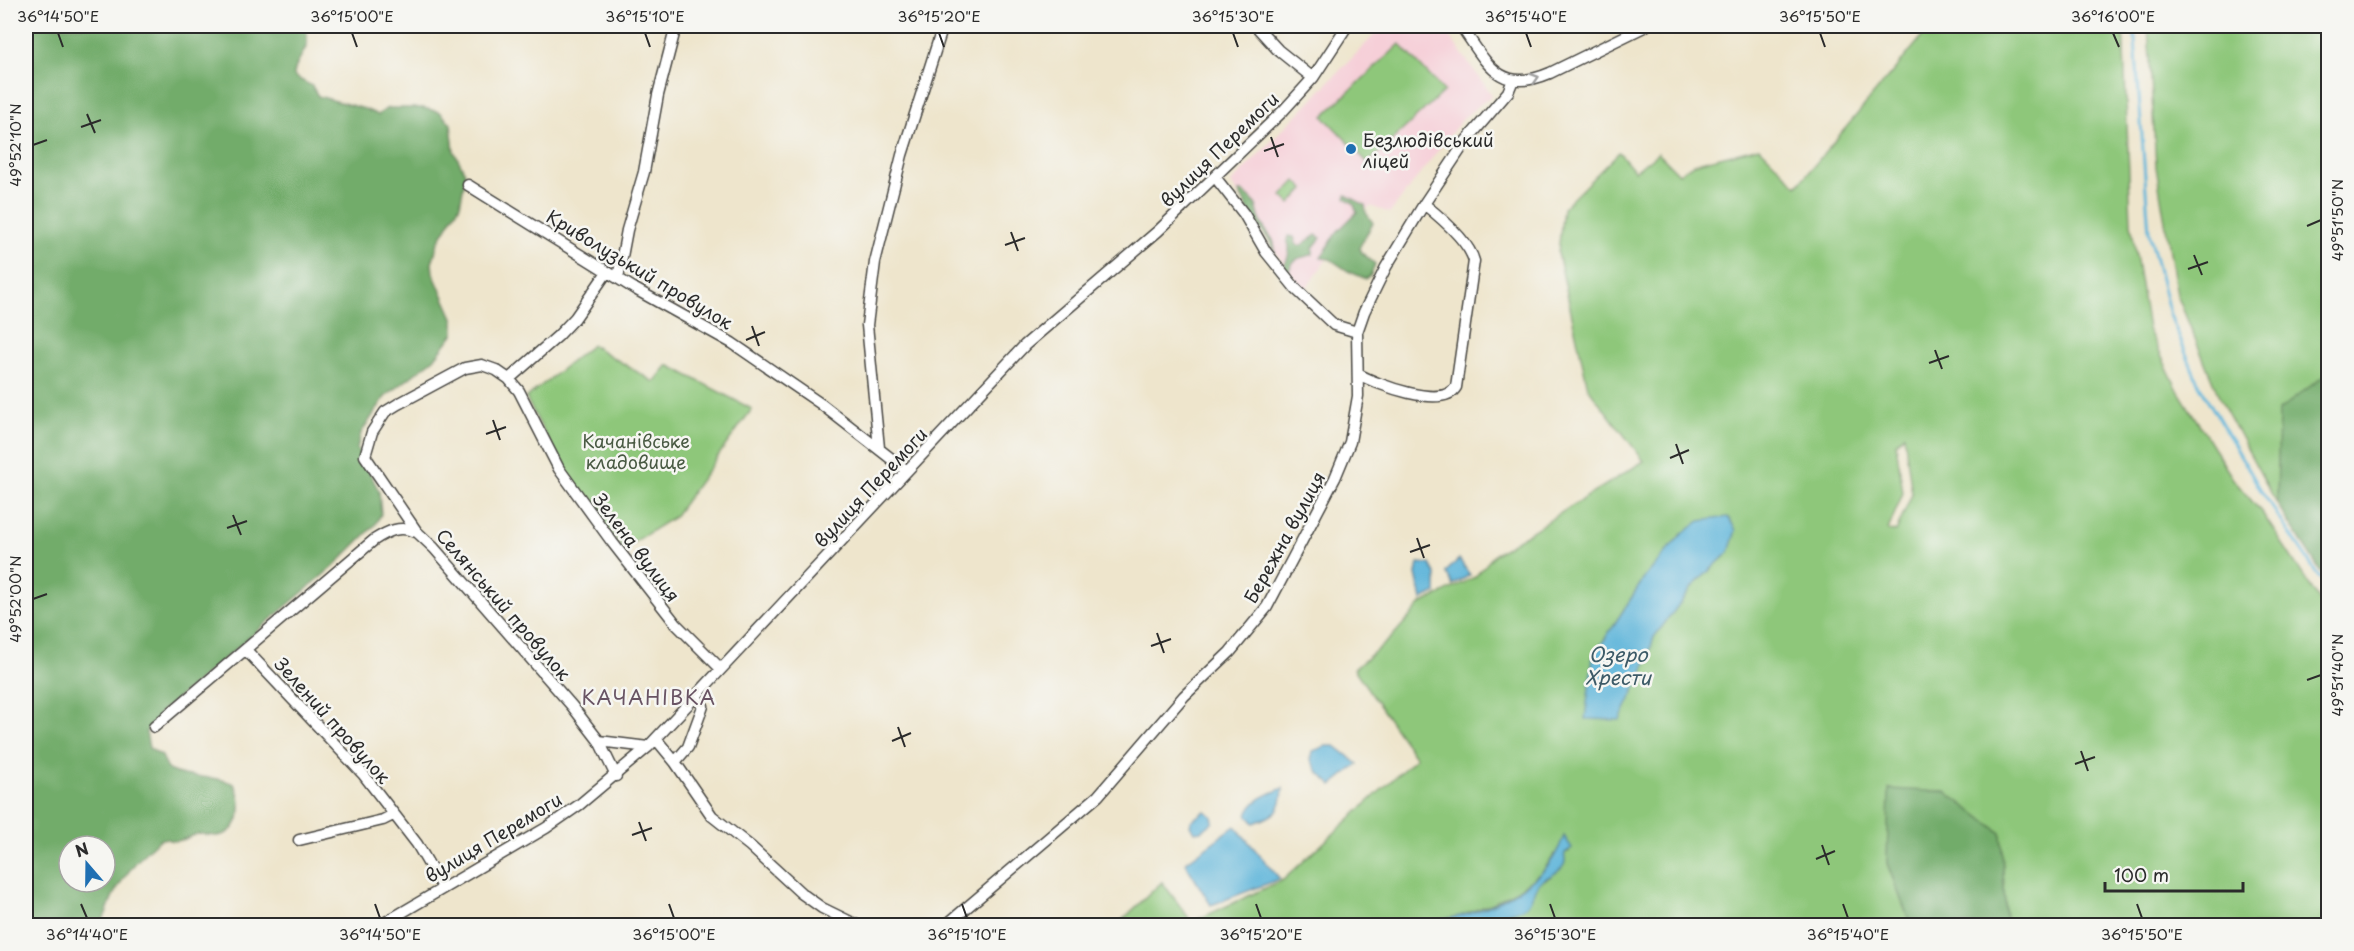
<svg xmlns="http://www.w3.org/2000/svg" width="2354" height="951" viewBox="0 0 2354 951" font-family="'Playpen Sans',sans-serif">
<rect width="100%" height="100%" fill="#f6f6f2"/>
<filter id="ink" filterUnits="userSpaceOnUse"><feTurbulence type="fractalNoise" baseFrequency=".0167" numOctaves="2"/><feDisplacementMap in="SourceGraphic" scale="12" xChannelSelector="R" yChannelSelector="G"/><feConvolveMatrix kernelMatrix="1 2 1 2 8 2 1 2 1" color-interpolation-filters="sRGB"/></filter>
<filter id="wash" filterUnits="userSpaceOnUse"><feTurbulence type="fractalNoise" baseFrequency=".008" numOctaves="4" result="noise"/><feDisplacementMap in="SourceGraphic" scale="24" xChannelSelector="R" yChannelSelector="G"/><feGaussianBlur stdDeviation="1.35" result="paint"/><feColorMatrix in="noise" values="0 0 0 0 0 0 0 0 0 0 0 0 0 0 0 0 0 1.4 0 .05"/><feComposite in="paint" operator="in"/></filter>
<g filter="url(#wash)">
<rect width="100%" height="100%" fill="#eee5cc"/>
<!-- built -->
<path fill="#f6cfd8" d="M1383,26H1442L1492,95L1463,118L1390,213L1370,206L1351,225L1305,290L1286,267L1231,183Z"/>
<!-- green -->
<path fill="#8ec77a" stroke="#5c7952" stroke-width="1.5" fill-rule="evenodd" d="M1931,26H2123L2131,223L2148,329L2179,392L2233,479L2263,514L2328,613V925H2006L2001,833L1890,789L1887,863L1911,925H1492C1496,912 1511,911 1524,907L1540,882L1550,877L1566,852H1569L1564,837L1558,850L1542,872L1517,890L1493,903L1461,916L1404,926H1116L1162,882L1192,922L1283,880L1416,758L1354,669L1390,639L1421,604L1475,577L1495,554L1644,461L1588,388L1558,253L1563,208L1619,152L1635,171L1658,153L1679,174L1693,164L1759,147L1797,186ZM1904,435L1912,494L1896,532L1888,530L1903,493L1896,443ZM1681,535L1729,552L1693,586L1654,637L1643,672L1593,657L1645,577Z
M2148,26H2328V373L2280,410L2277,504L2220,399L2177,295L2156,167Z
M1400,44L1444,91L1368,163L1323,116Z
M1296,181L1304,189L1290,204L1282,196Z
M592,345L654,382L668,365L752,409L674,517L623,549L566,474L526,398Z"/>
<!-- forest -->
<path fill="#72ac6a" stroke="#4e6c4a" stroke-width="1.5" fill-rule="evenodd" d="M26,26H306C311,57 299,49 294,74L295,77L312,86L318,96L365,109L378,115L387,108H423L440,112L451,124L454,151L465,173V179L460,205L438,242L432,263L433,273L454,320V333L434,359L385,397L361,433L357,448L379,491L381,514L375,525L335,565L160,713L146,732L149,748L162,756L168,770C188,780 214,774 234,784C245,801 242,833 217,836C211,836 205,834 198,834C191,835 184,841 176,841C168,841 166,836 159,840C142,854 126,873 115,892C108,904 108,915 99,925H26ZM69,846H105V882H69Z
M1239,192H1243C1263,207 1253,206 1262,224C1269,238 1275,235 1275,254L1270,241L1250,213Z
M1346,195L1365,205L1366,213L1373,223L1359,248L1361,252L1375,264L1371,275L1366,279L1348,271L1330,259L1321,258L1337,232L1357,212L1353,203L1345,198Z
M1316,235L1321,238L1313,248V254C1302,259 1294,255 1289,271H1287L1284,266C1289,258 1291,247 1287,240L1288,236L1294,237L1296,244L1300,246Z
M2328,373V583L2277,504L2279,410Z
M1889,789L1946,792L2001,833L2006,925H1911L1887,863Z"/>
<!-- water -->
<path fill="#5eb5da" stroke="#447082" stroke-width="1.5" d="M1728,517L1736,530L1729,552L1693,586L1654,637L1643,672L1620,720L1585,719L1593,657L1645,577L1681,535L1700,521Z
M1459,559L1470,575L1453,585L1446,572Z
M1418,563L1430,564L1436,575V593L1422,600L1416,574Z
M1326,746H1335L1358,764L1332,785L1318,772L1311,760L1313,751Z
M1283,788C1282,811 1276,815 1254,823L1247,815C1252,799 1269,794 1283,788Z
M1205,811L1212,816L1213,822L1202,831L1194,832L1190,825L1191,821Z
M1235,826L1280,879L1211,905L1185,863Z
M1564,836L1572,848L1565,853C1564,855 1565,858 1565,861C1564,872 1547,876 1540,882C1533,888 1533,900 1526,906C1514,915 1497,909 1492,925H1404C1422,921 1441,921 1460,916C1485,911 1523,890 1542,872C1553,862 1559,849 1564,836Z"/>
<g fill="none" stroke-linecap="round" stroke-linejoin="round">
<!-- stream -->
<path stroke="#5eb5da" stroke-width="3" d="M2134,26L2149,232L2170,315L2199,385L2262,492L2328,590"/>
</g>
</g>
<g filter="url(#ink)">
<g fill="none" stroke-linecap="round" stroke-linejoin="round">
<defs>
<path id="minor" d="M1256,26L1278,50L1313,78
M1461,26C1487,63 1499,95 1550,73L1646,26
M1215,177L1244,214L1266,252L1296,289L1334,325L1357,332
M468,185L635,289L732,343L821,404L907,471
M618,278L627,230L644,172L658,95L676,26
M1358,374C1376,384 1443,410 1456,387L1474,261C1469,241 1439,216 1424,204
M509,379L558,336L575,318L607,272
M879,448L867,325L875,262L902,155L943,26
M246,650L363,774L417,844L442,887
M154,727L374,540C388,531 400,525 416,532
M656,739L675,762L712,816L750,846L801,893L822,908L859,926
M599,741L648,747
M675,762L688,747L702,709L703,706L696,697
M616,776L599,741L572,706L434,548L417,532L365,456L372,432L385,412L398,404L465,368L482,365L496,370L509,379L519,391L559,469L612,542L676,624L721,669
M299,840L383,820L393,815
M379,926L546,828L579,805L648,747L1025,345L1158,231L1283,111L1313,78L1347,26
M945,926L1098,796L1184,696L1230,652L1267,607L1335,478L1350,442L1358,396L1357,332L1364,312L1386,267L1424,204L1466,141L1508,92L1513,80"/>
</defs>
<!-- minor casing -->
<use href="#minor" stroke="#484743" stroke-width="13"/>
<!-- minor -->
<use href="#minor" stroke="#fff" stroke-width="10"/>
</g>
<!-- one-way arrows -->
<defs><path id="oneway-chevron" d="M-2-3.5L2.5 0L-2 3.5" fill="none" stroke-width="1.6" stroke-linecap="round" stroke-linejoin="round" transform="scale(1.5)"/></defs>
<use stroke="#a0a0a0" href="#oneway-chevron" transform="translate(1535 78) rotate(-17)"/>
</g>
<!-- ticks -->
<path fill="none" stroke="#2b2b2b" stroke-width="2" d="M58,33L63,47M352,33L357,47M645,33L650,47M939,33L944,47M1233,33L1238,47M1526,33L1531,47M1820,33L1825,47M2113,33L2119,47M87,114L95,133M81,127L101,120M1271,137L1278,157M33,145L47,140M1264,151L1284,144M2307,226L2321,220M1011,232L1018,251M1005,245L1025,238M2194,255L2202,275M2188,269L2208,262M752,326L759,346M746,340L765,332M1935,350L1942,369M1929,363L1949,356M493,420L500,440M486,434L506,427M1676,444L1683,464M1670,458L1689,450M233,515L241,535M227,528L247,521M1417,538L1424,558M1410,552L1430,545M33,599L47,594M1157,633L1164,653M1151,646L1171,639M2307,680L2321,675M898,727L905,747M892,741L911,733M2081,751L2088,771M2075,764L2095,757M639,822L646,841M632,835L652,828M1822,845L1829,865M1816,859L1835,851M81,904L87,918M375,904L380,918M669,904L674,918M962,904L967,918M1256,904L1261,918M1550,904L1555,918M1843,904L1848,918M2137,904L2142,918"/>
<!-- markers -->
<circle fill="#1f6fb2" stroke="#f6f6f2" stroke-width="2" cx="1351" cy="149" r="6"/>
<g text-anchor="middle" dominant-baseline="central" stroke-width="5" stroke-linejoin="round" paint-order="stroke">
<!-- poi labels -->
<g font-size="18" fill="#2b2b2b" stroke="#f6f6f2" text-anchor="start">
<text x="1363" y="139">Безлюдівський<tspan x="1363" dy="21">ліцей</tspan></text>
</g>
<!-- street labels -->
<g font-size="18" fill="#2b2b2b" stroke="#f6f6f2">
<text transform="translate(1219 149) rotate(-44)">вулиця Перемоги</text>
<text transform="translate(640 269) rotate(31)">Криволузький провулок</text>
<text transform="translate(870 487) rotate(-47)">вулиця Перемоги</text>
<text transform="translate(1284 537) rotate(-61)">Бережна вулиця</text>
<text transform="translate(637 547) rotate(53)">Зелена вулиця</text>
<text transform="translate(504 604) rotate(49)">Селянський провулок</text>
<text transform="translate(333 720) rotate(48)">Зелений провулок</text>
<text transform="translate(493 837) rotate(-31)">вулиця Перемоги</text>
</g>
<!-- park labels -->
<g font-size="18" fill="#495a43" stroke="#f6f6f2">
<text x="636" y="440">Качанівське<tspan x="636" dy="21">кладовище</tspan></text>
</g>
<!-- water labels -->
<g font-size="20" font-style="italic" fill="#3d5b68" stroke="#f6f6f2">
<text x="1618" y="654">Озеро<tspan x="1618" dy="23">Хрести</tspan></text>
</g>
<!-- neighbourhood labels -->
<g font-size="20" letter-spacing="1.5" fill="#695464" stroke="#f6f6f2">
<text x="649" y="697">КАЧАНІВКА</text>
</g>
</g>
<!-- margin -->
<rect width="2354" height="951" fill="none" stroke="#f6f6f2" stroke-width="66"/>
<!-- north arrow -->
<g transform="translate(87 864) rotate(340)"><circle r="28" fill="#f6f6f2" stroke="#a5a5a2" stroke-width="1.5"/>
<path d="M0-4.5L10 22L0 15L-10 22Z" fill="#1f6fb2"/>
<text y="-9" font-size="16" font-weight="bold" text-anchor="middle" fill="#2b2b2b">N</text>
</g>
<!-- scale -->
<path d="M2105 882v9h138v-9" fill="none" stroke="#2b2b2b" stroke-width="3"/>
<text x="2114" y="882" font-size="18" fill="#2b2b2b" stroke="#f6f6f2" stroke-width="4.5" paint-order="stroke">100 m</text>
<rect x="33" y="33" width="2288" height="885" fill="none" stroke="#2b2b2b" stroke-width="2"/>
<g font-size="15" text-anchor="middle" fill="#2b2b2b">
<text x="58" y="22">36°14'50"E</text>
<text x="352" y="22">36°15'00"E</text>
<text x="645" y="22">36°15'10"E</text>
<text x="939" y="22">36°15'20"E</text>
<text x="1233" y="22">36°15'30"E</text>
<text x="1526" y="22">36°15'40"E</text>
<text x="1820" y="22">36°15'50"E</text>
<text x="2113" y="22">36°16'00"E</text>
<text transform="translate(16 145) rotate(-90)" y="5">49°52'10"N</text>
<text transform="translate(2338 220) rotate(-90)" y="5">49°51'50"N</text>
<text transform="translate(16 599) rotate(-90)" y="5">49°52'00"N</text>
<text transform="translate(2338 675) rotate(-90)" y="5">49°51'40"N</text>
<text x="87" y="940">36°14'40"E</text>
<text x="380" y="940">36°14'50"E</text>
<text x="674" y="940">36°15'00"E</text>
<text x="967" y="940">36°15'10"E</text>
<text x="1261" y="940">36°15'20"E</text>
<text x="1555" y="940">36°15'30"E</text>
<text x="1848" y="940">36°15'40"E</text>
<text x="2142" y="940">36°15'50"E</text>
</g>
</svg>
